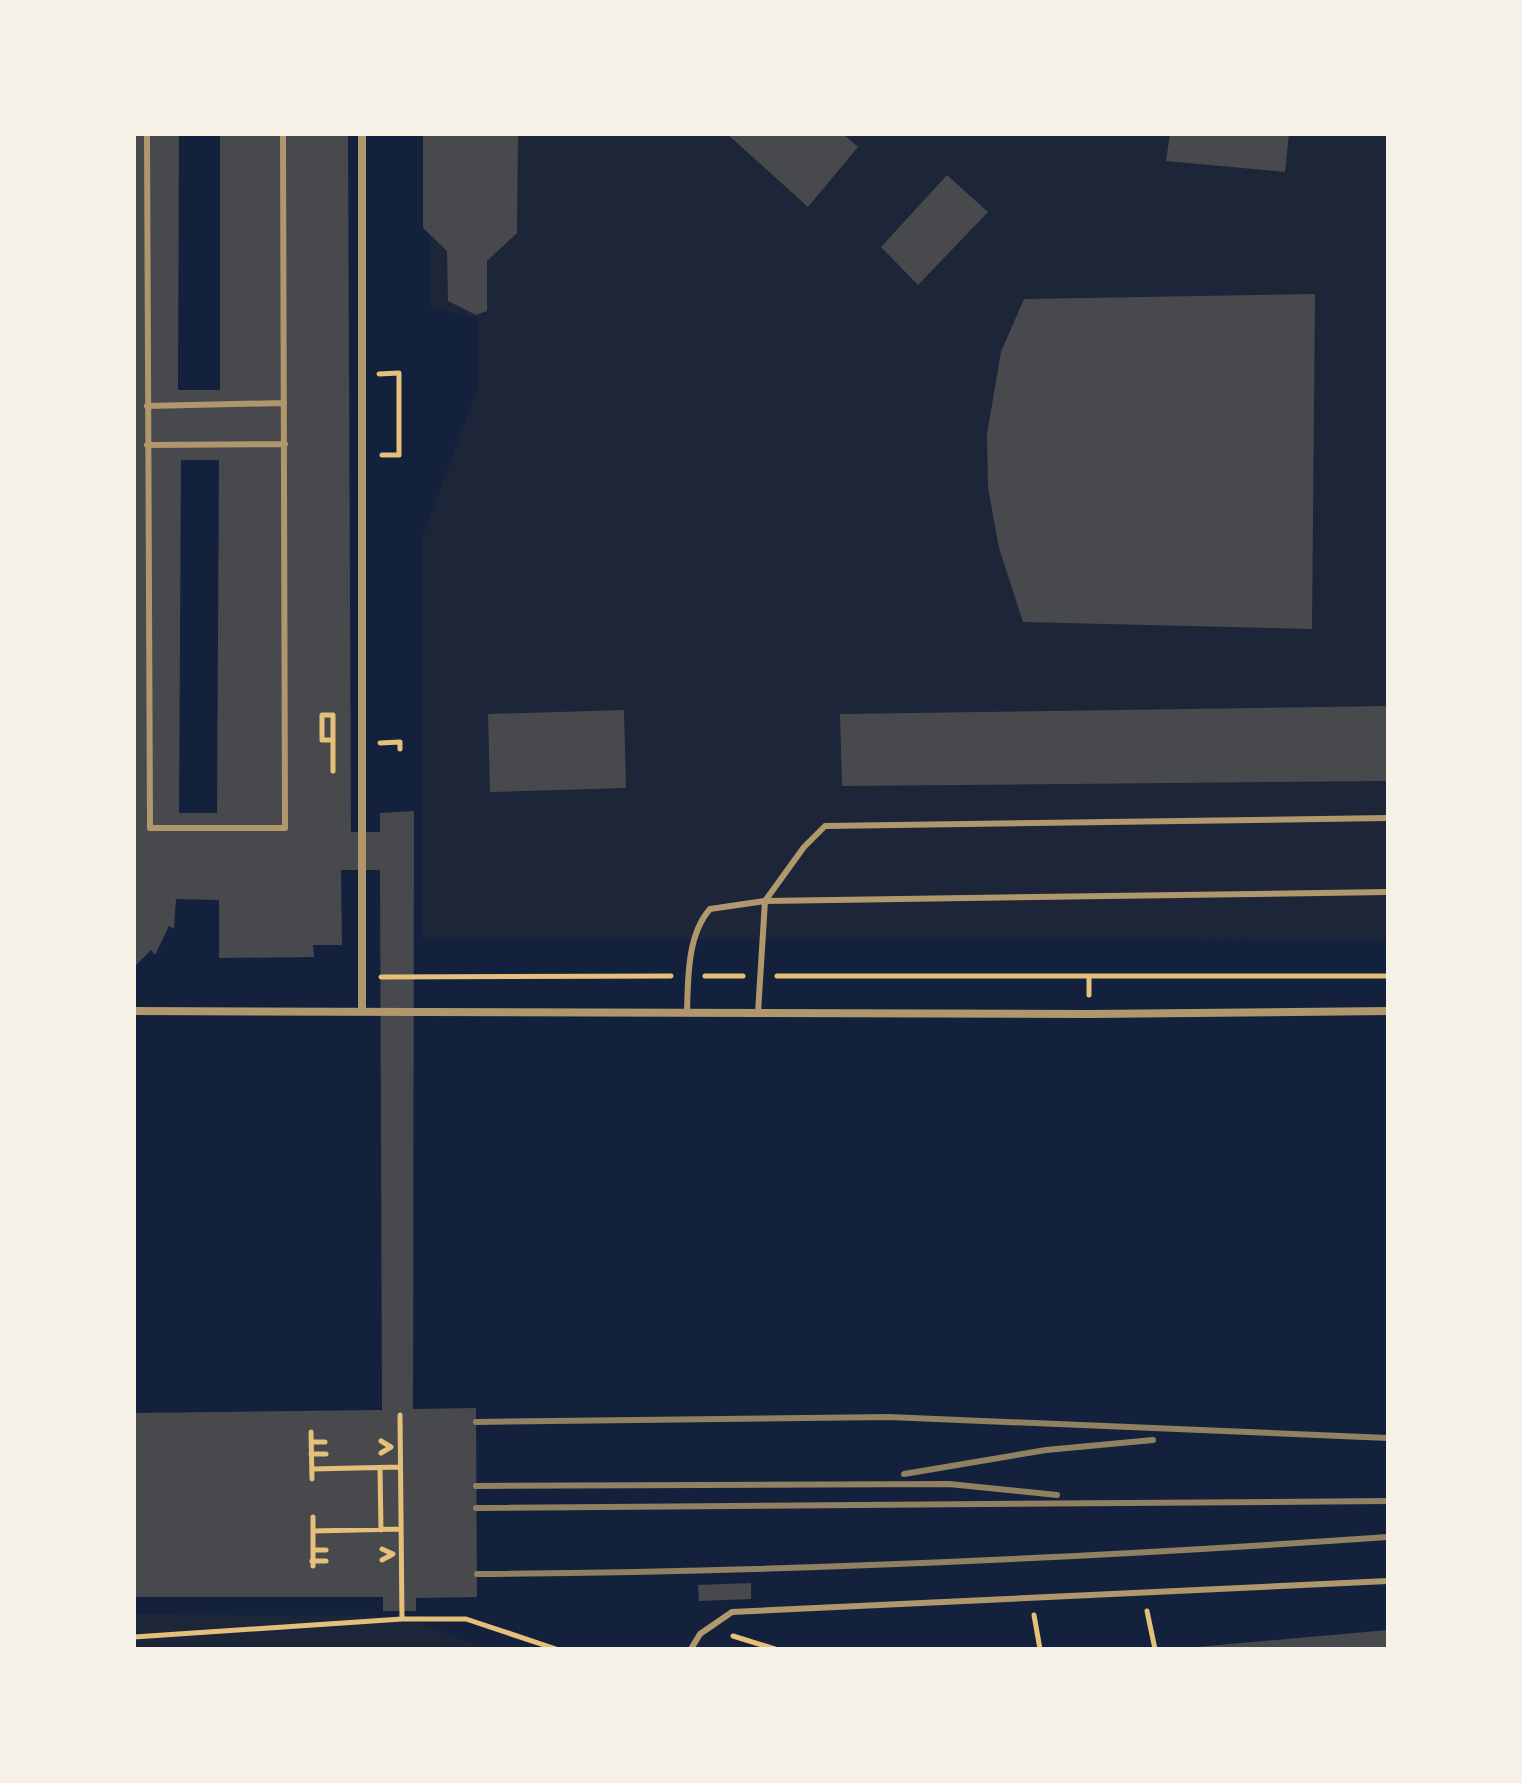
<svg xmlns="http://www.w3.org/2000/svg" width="1522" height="1783" viewBox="0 0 1522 1783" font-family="Cabin,sans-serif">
<rect width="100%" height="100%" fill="#14213d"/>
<!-- green -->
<path fill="#1d2539" d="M431,134H1388V940L422,939V538L479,384L477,319L431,307Z
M134,1614L405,1616L484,1649H134Z"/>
<!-- building -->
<path fill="#48494c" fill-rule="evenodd" d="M134,134H179L178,390H220V134H348L351,832H380V813L414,811L413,1409L476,1408L477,1597L416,1598V1611H383V1597H134V1413L382,1410L380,870H341L342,945H313L314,957L219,958V900L176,899L174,929L169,926L155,955L151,950L134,967ZM181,460H219L217,813H179Z
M423,134H518L517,233L487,261V311L476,315L448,301L447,251L423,228Z
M727,134H843L858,147L808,207Z
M1170,134H1289L1285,172L1166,161Z
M947,175L988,212L918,285L881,247Z
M1315,294L1312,629L1023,622L999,548L988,488L987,434L1001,352L1024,299Z
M1388,706V781L842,786L840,714Z
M624,710L626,788L490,792L488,714Z
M751,1583V1599L699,1601L698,1585Z
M1388,1630V1649H1197L1196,1647Z"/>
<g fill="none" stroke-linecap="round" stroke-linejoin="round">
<!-- path -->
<path stroke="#e5c07b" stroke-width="5" d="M379,374L399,373V455H382
M380,743L400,742V749
M333,771V715H322V740H333
M705,976H743
M777,976H1388
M1089,976V995
M381,977L671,976
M400,1415L402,1619
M311,1432L312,1479
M381,1441L391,1447L381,1453
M312,1442H325
M311,1454H326
M380,1468L381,1530
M312,1469L400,1467
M313,1531L401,1529
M382,1549L393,1554L382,1560
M313,1550H326
M312,1561H326
M313,1566V1517
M1147,1611L1155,1649
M1034,1615L1040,1649
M733,1636L775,1649
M134,1637L402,1619H466L556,1649"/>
<!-- service -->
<path stroke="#b1986c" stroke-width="6" d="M147,134L150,828H285L283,134
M147,406L284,403
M147,445L285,444
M687,1013C688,979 687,935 710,909L765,901L1388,892
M758,1013L765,901L804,847L825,826L1388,818
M691,1649L700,1634L732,1612L1388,1581"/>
<!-- minor -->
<path stroke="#b1986c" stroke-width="8" d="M362,134V1011
M134,1011L1089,1014L1388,1011"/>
<!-- rail -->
<path stroke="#918062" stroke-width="6" d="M476,1422L889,1417L1388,1438
M904,1474L1046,1450L1153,1440
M476,1486L949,1484L1057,1495
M476,1508L1388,1501
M477,1574C781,1572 1084,1558 1388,1537"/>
</g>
<!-- border -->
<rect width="1522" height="1783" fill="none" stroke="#f6f1e7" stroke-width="272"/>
</svg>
